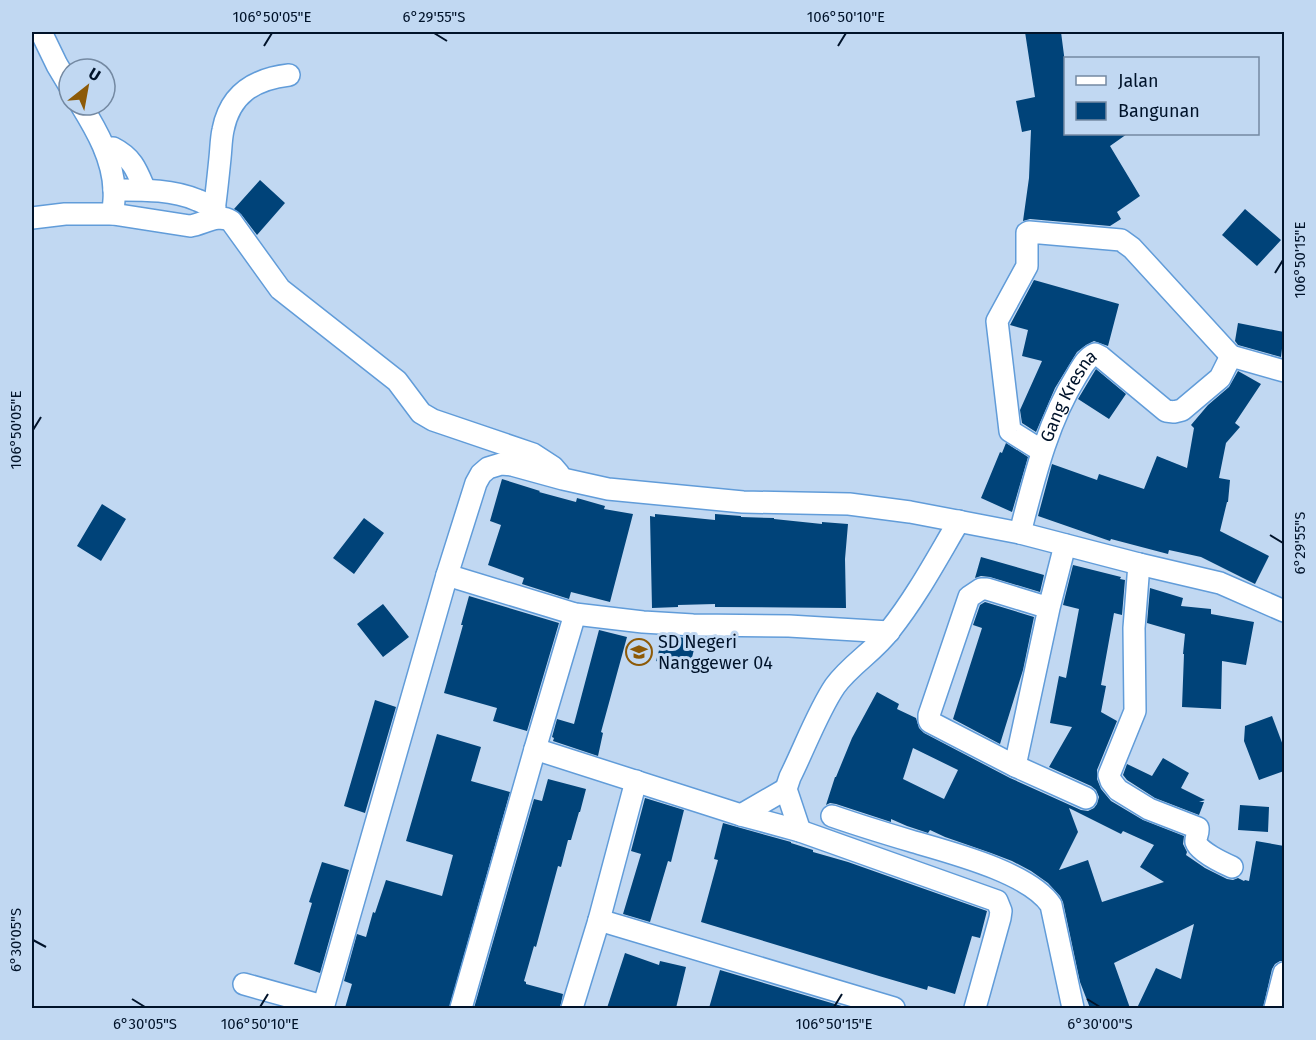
<svg xmlns="http://www.w3.org/2000/svg" width="1316" height="1040" viewBox="0 0 1316 1040" font-family="'Fira Sans',sans-serif">
<rect width="100%" height="100%" fill="#c1d8f2"/>
<!-- building -->
<path fill="#004379" fill-rule="evenodd" d="M1025,32H1061L1065,63V134H1127L1110,146L1140,196L1117,212L1121,219L1110,226L1030,219L1023,221L1029,178L1031,130L1022,132L1016,101L1035,97Z
M260,180L285,203L257,235L241,214L234,209Z
M1245,209L1281,240L1257,266L1222,235Z
M1034,280L1119,304L1108,346L1094,341L1086,345L1077,352L1055,388L1036,432L1022,423L1020,410L1042,361L1022,356L1028,330L1010,325Z
M1238,323L1284,332L1281,357L1238,345L1235,341Z
M1096,369L1126,394L1109,419L1078,399Z
M1238,371L1261,384L1235,423L1240,427L1226,443L1219,478L1230,480L1228,502H1227L1220,531L1269,556L1255,584L1201,557L1169,550L1168,554L1111,539L1110,541L1038,516L1052,464L1097,480L1099,474L1144,489L1157,456L1187,468L1194,428L1191,425L1208,405L1229,387Z
M1006,443L1028,457L1012,512L981,498L1000,452L1002,453Z
M502,479L540,491L539,492L576,502L577,498L605,506L604,509L633,514L610,602L571,592L569,599L522,584L524,578L488,565L501,525L490,521Z
M102,504L126,519L101,561L77,546Z
M655,514L715,520V514L741,516V517L774,518V519L822,524V522L848,524L845,559L846,608L715,607V604L678,605V607L652,608L650,516L655,517Z
M364,518L384,533L354,574L333,558Z
M981,557L1044,575L1040,592L990,577L981,576L975,578Z
M1073,565L1121,577L1120,579L1125,580L1122,615L1114,613L1101,685L1106,686L1101,712L1117,721L1097,770V779L1101,789L1111,801L1143,820L1184,836L1183,844L1187,852L1186,855L1205,868L1227,879L1233,880L1238,878L1244,881L1245,880L1249,881L1256,841L1284,846V961H1280L1275,964L1272,969L1263,1008H1137L1156,968L1181,979L1194,924L1114,963L1130,1008H1090L1080,982L1063,902L1060,896L1048,883L1031,871L1012,861L991,853L945,837L930,830L928,833L907,826L891,819V822L836,804L830,803L826,805L835,777H836L852,738L877,692L899,704L897,709L916,718L919,728L924,733L1010,778L1081,810L1088,811L1094,808L1097,804L1099,797L1096,790L1091,786L1049,767L1072,727L1050,723L1059,676L1066,678L1079,609L1063,605ZM913,748L958,770L944,799L903,779ZM1069,808L1121,834L1123,831L1154,845L1140,867L1164,882L1102,902L1088,860L1059,870L1078,832Z
M1150,588L1183,598L1181,606L1211,609V614L1254,622L1246,665L1222,661L1221,709L1182,707L1184,654H1183L1185,634L1147,623Z
M469,596L559,623L527,731L493,721L497,708L444,693L463,625H461Z
M985,602L1034,617L1023,670L1000,744L953,719L982,628L973,625L980,605Z
M383,604L409,637L383,657L357,624Z
M599,630L627,637L601,732L603,733L598,756L553,741L554,738L552,737L557,719L574,724Z
M663,636L680,637L696,641L689,670L656,661Z
M375,700L396,707L365,813L344,806Z
M1272,716L1284,748V771L1259,780L1244,741L1245,726Z
M437,734L481,747L471,781L510,792L449,1008H345L352,984L344,981L357,934L366,937L373,912L375,913L386,880L442,896L453,855L406,841Z
M1163,758L1189,773L1181,788L1205,800L1199,802H1204L1199,815L1155,798L1127,780L1123,775L1127,764L1152,776Z
M548,779L586,789L580,812H579L571,840H568L561,867L558,866L536,947L534,946L524,981L526,982V984L563,994L560,1008H474L534,799L542,801Z
M645,798L684,810L671,862L668,861L650,922L623,914L641,854L631,851Z
M1240,805L1269,807L1268,832L1238,830Z
M723,823L791,842V843L813,850V852L848,862L987,911L980,938L972,936L955,994L928,986L927,990L879,976L701,922L718,860L714,859Z
M322,862L349,870L320,973L294,964L312,903L309,902Z
M625,953L659,965L660,961L686,967L676,1008H607Z
M720,970L845,1007L844,1008H709Z"/>
<g fill="none" stroke-linecap="round" stroke-linejoin="round">
<defs>
<g id="street">
<path d="M41,32L57,65L69,85"/>
<path d="M81,105C97,131 113,159 114,190C115,198 113,206 113,214"/>
<path d="M105,149L113,148C133,158 137,171 145,190"/>
<path d="M114,190C141,190 171,189 197,200C203,202 209,206 215,208"/>
<path d="M32,218L65,214H113L190,226C204,224 217,213 231,221L280,289L397,381L421,413L433,420L533,454L553,467L559,474"/>
<path d="M213,218C216,198 218,178 220,158C221,149 221,139 223,130C230,94 254,79 289,75"/>
<path d="M1042,451L1010,431L997,321L1027,266V233L1029,232L1121,240L1132,248L1231,356"/>
<path id="s1" d="M1020,533C1034,479 1047,423 1077,375C1082,367 1086,358 1095,354L1101,357L1166,411L1174,412L1182,410L1220,378L1231,356L1284,371"/>
<path d="M1139,564L1134,628L1135,711L1109,775L1111,781L1118,790L1149,809L1198,828C1199,833 1195,838 1196,842C1199,852 1223,863 1232,867"/>
<path d="M447,575L575,614L643,622L693,625L789,626L889,632"/>
<path d="M1049,608L987,589H981L969,597L929,715V720L930,722L1015,766L1049,608L1065,545"/>
<path d="M575,614L535,749L741,815L800,831L997,901L1001,911L1000,918L975,1008"/>
<path d="M1015,766L1086,798"/>
<path d="M741,815L786,789"/>
<path d="M832,816C858,825 884,833 911,841C948,852 1029,872 1051,905L1073,1008"/>
<path d="M800,831L786,789L790,777C804,749 818,711 835,686C851,664 875,651 890,630C917,596 937,558 959,521"/>
<path d="M599,920L894,1008"/>
<path d="M244,984L323,1006"/>
<path d="M323,1008L447,575L476,483L481,474L488,468L501,464L512,465L563,479L608,489L743,502L849,504L910,512L1020,533L1139,564L1220,583L1284,611"/>
<path d="M461,1008L535,749"/>
<path d="M572,1008L599,920L636,781"/>
<path d="M1275,1008L1284,973"/>
</g>
</defs>
<!-- street casing -->
<use href="#street" stroke="#619cd9" stroke-width="24"/>
<!-- street -->
<use href="#street" stroke="#fff" stroke-width="21"/>
</g>
<!-- ticks -->
<path fill="none" stroke="#00132a" stroke-width="2" d="M434,33L447,41M264,46L272,33M838,46L846,33M1275,273L1283,260M33,430L41,417M1270,535L1283,543M33,940L46,947M132,999L145,1007M1087,999L1100,1007M260,1007L268,994M834,1007L842,994"/>
<!-- icons -->
<defs>
<symbol id="school-ring" viewBox="-11 -11 22 22"><circle r="9.5" fill="#c1d8f2" stroke="#8d5a07" stroke-width="1.5"/><path d="M0-5L7-2L0 1L-7-2ZM-4 1L0 2.5L4 1V4Q0 6-4 4Z" fill="#8d5a07"/></symbol>
</defs>
<g fill-rule="evenodd">
<use href="#school-ring" x="624" y="637" width="30" height="30"/>
</g>
<g text-anchor="middle" dominant-baseline="central" stroke-width="6" stroke-linejoin="round" paint-order="stroke">
<!-- street labels -->
<g font-size="18" fill="#00132a" stroke="#c1d8f2">
<text stroke="none"><textPath href="#s1" startOffset="146">Gang Kresna</textPath></text>
</g>
<!-- poi labels -->
<g font-size="18" fill="#00132a" stroke="#c1d8f2" text-anchor="start">
<text x="658" y="642">SD Negeri<tspan x="658" dy="21">Nanggewer 04</tspan></text>
</g>
</g>
<!-- border -->
<rect width="1316" height="1040" fill="none" stroke="#c1d8f2" stroke-width="66"/>
<!-- legend -->
<rect x="1064" y="57" width="195" height="78" fill="#c1d8f2" stroke="#7489a2" stroke-width="1.5"/>
<rect x="1076" y="76" width="30" height="9" fill="#ffffff" stroke="#7489a2" stroke-width="1.5"/>
<text x="1118" y="87" font-size="18" fill="#00132a">Jalan</text>
<rect x="1076" y="102" width="30" height="18" fill="#004379" stroke="#7489a2" stroke-width="1.5"/>
<text x="1118" y="117" font-size="18" fill="#00132a">Bangunan</text>
<!-- north arrow -->
<g transform="translate(87 87) rotate(31)"><circle r="28" fill="#c1d8f2" stroke="#7489a2" stroke-width="1.5"/>
<path d="M0-4.5L10 22L0 15L-10 22Z" fill="#8d5a07"/>
<text y="-9" font-size="16" font-weight="bold" text-anchor="middle" fill="#00132a">U</text>
</g>
<rect x="33" y="33" width="1250" height="974" fill="none" stroke="#00132a" stroke-width="2"/>
<g font-size="15" text-anchor="middle" fill="#00132a">
<text x="272" y="22">106°50'05"E</text>
<text x="434" y="22">6°29'55"S</text>
<text x="846" y="22">106°50'10"E</text>
<text transform="translate(1300 260) rotate(-90)" y="5">106°50'15"E</text>
<text transform="translate(16 430) rotate(-90)" y="5">106°50'05"E</text>
<text transform="translate(1300 543) rotate(-90)" y="5">6°29'55"S</text>
<text transform="translate(16 940) rotate(-90)" y="5">6°30'05"S</text>
<text x="145" y="1029">6°30'05"S</text>
<text x="260" y="1029">106°50'10"E</text>
<text x="834" y="1029">106°50'15"E</text>
<text x="1100" y="1029">6°30'00"S</text>
</g>
</svg>
